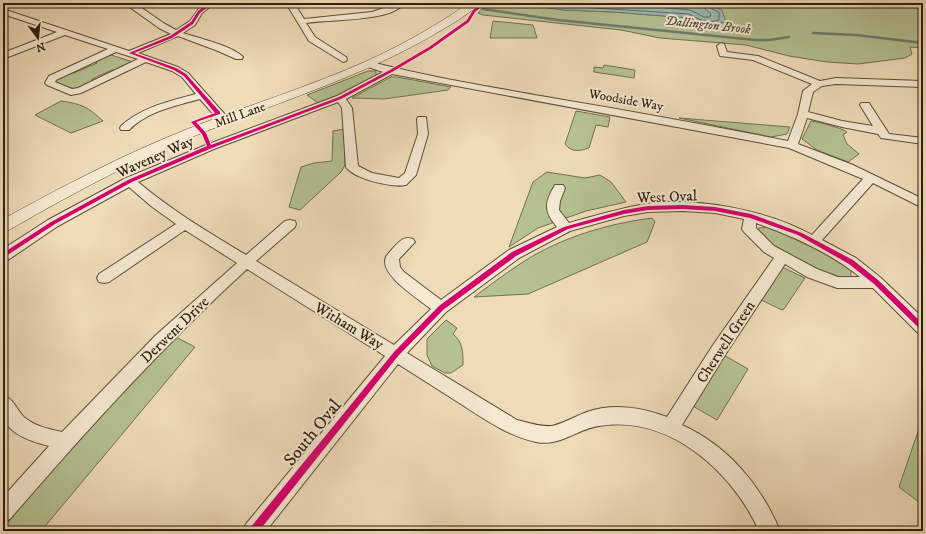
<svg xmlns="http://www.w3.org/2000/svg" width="926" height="534" viewBox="0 0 926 534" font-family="'IM FELL DW Pica',serif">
<rect width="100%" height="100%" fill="#eedbb8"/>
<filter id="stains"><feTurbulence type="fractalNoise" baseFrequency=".005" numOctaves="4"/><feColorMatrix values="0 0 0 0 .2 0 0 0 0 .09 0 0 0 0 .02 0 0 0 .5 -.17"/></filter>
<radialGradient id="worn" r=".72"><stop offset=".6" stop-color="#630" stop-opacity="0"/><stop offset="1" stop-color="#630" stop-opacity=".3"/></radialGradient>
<!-- green -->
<path fill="#b5c192" stroke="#717050" d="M487,3H529L563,10L613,12L689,18L702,26L711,27L718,30L715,24H721L717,6L712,5L714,3H923V48L910,47L912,54L905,58L858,64L827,62L789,56L746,45L660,38L621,30L483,15L478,13Z
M493,21L533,25L537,38H490Z
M108,54L133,62L116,71L112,70L92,79L95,81C75,91 76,91 55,82L58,77L70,72L74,73L97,63L92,61Z
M604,65L635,70L634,78L594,72V67L603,68Z
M368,71H376V76L348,91L318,103L307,95Z
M391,77H397L451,87L448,90L384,99L352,98Z
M61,101C82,104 88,107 103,121L71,133L35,115Z
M576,111L610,117L608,127L596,125L589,148C579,151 572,153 565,144Z
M679,118L790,127L787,134L771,137Z
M811,121C816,121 844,129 847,132L843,135L847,144L859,154L848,162L817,150L802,139Z
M344,129L345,165L341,172L300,210L289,207L301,167L314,163L332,161L333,131Z
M547,172L585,178L600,175L611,182L626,202L586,211L538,228L509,247L533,182Z
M652,218L655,222L647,242L528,294L474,297C490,285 506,273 523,262C562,237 607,224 652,218Z
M769,227L817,247L851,270V275L848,279H836L779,252L757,233L759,228Z
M782,267L805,278L784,309L782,310L757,298Z
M446,320L457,328L453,334C463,342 463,352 463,365L451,373H445L432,366L427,355V339Z
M176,337L195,347L41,531H3V528C58,462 116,399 176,337Z
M722,354L748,369L717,420L691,405Z
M923,417V505L899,487Z"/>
<!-- water -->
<path fill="#9abab3" stroke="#6e7c71" d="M529,3H707L722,10L726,22L715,24L718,31L711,27L702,26L689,18L613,12L563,10L540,7Z"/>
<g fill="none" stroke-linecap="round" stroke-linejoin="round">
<!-- shore -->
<path stroke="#646c60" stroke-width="1" d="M540,3L563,6L689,14C700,20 706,24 719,20V12L710,8L709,3
M616,3L690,10L704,17H710L711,14L705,9L704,3"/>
<!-- stream -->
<path stroke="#6e7c71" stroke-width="2.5" d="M442,3L458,6
M483,9L558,20L755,40H769L789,37
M813,33L856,35L923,43"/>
<defs>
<path id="minor" d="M124,3L136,4L165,24L176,30C180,27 186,24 190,21C199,10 199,3 215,3L202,13L195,25L183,33C198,38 233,46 243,57L242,59H236L218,51L178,36L138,53L178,67L188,73L229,119L230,121L229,123H221L200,99C175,106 148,111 129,130H121L120,128L121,126C142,107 170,101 196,94L182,77L172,71L146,62L81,93L71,95L47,85L45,83L49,76L108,49L65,35L3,59V53L57,32L3,14V9L129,51L171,34L159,28ZM116,52L138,59L78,88L72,89L55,82L56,80Z
M286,3H294L304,19L372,12L398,3L403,5C386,22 331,19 306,23L315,37L346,57L347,59L346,61L343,62L309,41Z
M721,43L724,44L727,52L758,56L820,81L836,78L923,81V87L836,84L822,86L813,92L808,112L842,121L873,126L860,105L861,103H869L889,134L923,138V144L881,138L878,134L842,127L807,118L798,144L853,165L923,199V208L873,183L822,240L856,258L881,278L923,318V334L918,333L873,288H837L807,277L785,264L725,355L682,425C728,446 761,485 780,531H759C733,472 669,414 599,426C577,429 560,447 536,442C509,436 487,421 464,406C442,392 420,378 398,364L266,531H243L246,524L385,356L247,269C162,347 85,432 10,519L3,522V497L49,446C33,442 6,434 3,415C2,408 3,401 3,395C14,399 16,409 24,417C34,426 49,429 62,432L156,335L237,263L185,230L109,282L104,283L99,282L97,278L99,274L176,224L151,206L129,187L58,226L8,260L3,261V249L48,220L126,178L206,145L337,96L383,72L368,67L366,65L368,63L371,62C433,78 496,88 558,99C635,112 712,126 788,141L798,114L803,91L812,84L753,60L720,56L717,46ZM392,74L789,148L863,179L812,235C767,210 697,197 646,204C620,208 594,216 569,223L559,210L560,201L565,188L563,185H555C544,203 544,212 557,227L509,250L441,300L404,272L400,267L399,259L415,242L413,239C404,236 400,241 394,247C392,250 388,253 386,257C378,274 419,299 431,309L394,345L256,261L295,227L296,224L295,221L290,220L285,221L246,255C208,232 171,210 138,182L214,149L338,102L342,108L346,167C354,179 393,188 406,185L416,175L428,134L426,117H418L417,119L418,134L405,173L399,178L372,173L358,166L352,108L346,99ZM683,211L715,213L744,219L742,229L744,232L764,252L774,258L713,345L667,417C644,408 614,403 590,411C577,415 565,423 552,426C540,427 529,423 517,420L407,353L446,312L519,258L570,231L624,216L648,212ZM756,223C793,236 829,252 860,277H838L817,269L774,246L756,228Z"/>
<path id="tertiary" d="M469,3H480C471,13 447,27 435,34C358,79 274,103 192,137C129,163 68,196 9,230L3,231V219C62,187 122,155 185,130C246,106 309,87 369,60C404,44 437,25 469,3Z"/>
</defs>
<!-- minor casing -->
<use href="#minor" stroke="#5d4e38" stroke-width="2"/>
<!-- tertiary casing -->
<use href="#tertiary" stroke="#5d4e38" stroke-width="1"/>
<!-- minor -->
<use href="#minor" fill="#f4e8d1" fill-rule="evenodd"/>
<!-- tertiary -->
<use href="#tertiary" fill="#f4e8d1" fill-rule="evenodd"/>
<defs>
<path id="cycleway" d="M209,3H213L200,13L193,24L172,38L134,53L176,68L186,74L220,112V114L196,122L206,133L211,145L339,97L390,70L429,47L467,20L473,10L482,3H486L475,12L469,22L431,49L392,72L341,99L212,148L132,182L55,224L3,258V253L51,222L128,180L207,146L202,134L191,122L215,113L184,76L174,70L129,53L170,36L191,22L198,11Z
M683,205L715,207L751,214L802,233L853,260L878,280L923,324V331L921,330L874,284L849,264L798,235L750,218L715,211L683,209L648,210L624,214L568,229L516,256L443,310L398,356L259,531H249L250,528L394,352L439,306L512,252L564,227L624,210L648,206Z"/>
</defs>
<!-- cycleway casing -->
<use href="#cycleway" stroke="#f4e8d1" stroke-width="2"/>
<!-- cycleway -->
<use href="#cycleway" fill="#d6006c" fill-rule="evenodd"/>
</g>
<g text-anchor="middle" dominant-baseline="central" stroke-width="4" stroke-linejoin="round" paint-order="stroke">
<!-- far-water labels -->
<g font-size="13" font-style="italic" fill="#4e4e3f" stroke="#f4e8d1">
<text transform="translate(708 25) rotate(6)">Dallington Brook</text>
</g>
<!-- far-street labels -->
<g font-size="13" fill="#2d1f0d" stroke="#f4e8d1">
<text transform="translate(626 100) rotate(10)">Woodside Way</text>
<text transform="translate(240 115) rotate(-20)">Mill Lane</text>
</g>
<!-- street labels -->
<g font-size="15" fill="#2d1f0d" stroke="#f4e8d1">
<text transform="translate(155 157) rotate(-24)">Waveney Way</text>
<text transform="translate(667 197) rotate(-2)">West Oval</text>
<text transform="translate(349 326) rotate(31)">Witham Way</text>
<text transform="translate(175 330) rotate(-44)">Derwent Drive</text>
<text transform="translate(726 342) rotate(-57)">Cherwell Green</text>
</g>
<!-- near-street labels -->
<g font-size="18" fill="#2d1f0d" stroke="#f4e8d1">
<text transform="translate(313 433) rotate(-51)">South Oval</text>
</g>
</g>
<!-- margin -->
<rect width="926" height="534" fill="none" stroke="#eedbb8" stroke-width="16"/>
<rect x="4" y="4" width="918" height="526" fill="none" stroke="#2d1f0d" stroke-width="2"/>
<rect x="8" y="8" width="910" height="518" fill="none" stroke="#2d1f0d"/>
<!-- north arrow -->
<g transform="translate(38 38) rotate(164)" stroke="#f4e8d1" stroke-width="3" paint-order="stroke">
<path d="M0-3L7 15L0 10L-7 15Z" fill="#2d1f0d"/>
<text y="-6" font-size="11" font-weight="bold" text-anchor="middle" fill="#2d1f0d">N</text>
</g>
<rect width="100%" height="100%" filter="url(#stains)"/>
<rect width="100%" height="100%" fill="url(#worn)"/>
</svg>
